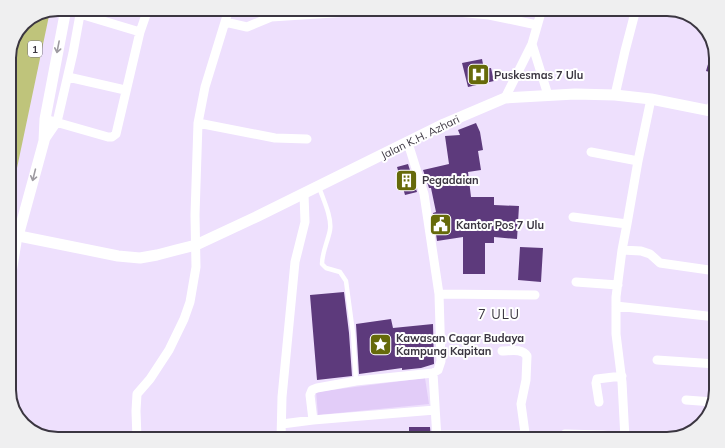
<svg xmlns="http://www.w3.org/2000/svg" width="725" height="448" viewBox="0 0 725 448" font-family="Mulish,sans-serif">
<rect width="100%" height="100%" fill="#eee0fd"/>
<!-- green -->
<path fill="#e2ccf8" d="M425,378L429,404L318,415L316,392Z"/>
<!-- building -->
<path fill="#5d3a7c" d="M713,47L716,55V74L706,71Z
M482,59L484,69L491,68L494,81L468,87L462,63Z
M476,123L480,132L483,150L478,151L481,170L468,172L471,197H494V205L519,206L517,239L494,237V243H485V274H463V237L437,241L433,213L436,212L431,188H429L423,170L449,164L445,136L460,135L458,130Z
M408,164L417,192L405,195L397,167Z
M520,247L543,248L541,282L518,280Z
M344,292L349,333L352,376L317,380L310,295Z
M391,319L393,328L433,324L434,364L421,368L402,370V368L359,374L356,324Z
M409,427H430L431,439H409Z"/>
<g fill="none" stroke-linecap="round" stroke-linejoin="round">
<!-- service -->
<path stroke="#fff" stroke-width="4.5" d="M319,187C323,199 332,217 330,230C328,241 322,252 322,264L326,268L340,272L346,281L353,333L356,381"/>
<!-- minor -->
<path stroke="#fff" stroke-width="9" d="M229,9L225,22L247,27L271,17L396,9
M425,9L489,15L537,25
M140,32L148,9
M532,44L548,95
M68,77L125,90
M615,95L625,51L636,9
M505,98L532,44L542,9
M710,110L716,94
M45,119L108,137H112L116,134L140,32L80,14
M198,123L275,138L307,139
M44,141L57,122L73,53L81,9
M591,152L638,161
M573,217L627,224
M622,250L641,251L650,254L660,263L716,271
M576,282L618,285
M9,291L18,236
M439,294L535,295
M616,306L716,317
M657,360L716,364
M433,373L437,439
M686,400L713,402
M599,402L596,383L597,379L622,376
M313,420L310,395L312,390L317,388L356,381L433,373L438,370L441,361L439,294L424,194L408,143
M282,424L313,420L435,410
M565,434L602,435L625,437
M437,435H523L525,433L521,404L526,380L527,356C522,348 510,351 502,351
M137,439L136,411L137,394L150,379L169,350L184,319L190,302L196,267L195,215L198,123L205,87L225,22
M281,439L282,397L295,262L305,222L304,194
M625,439L622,382L616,334V297L622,250L627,224L638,161L651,99"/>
<!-- tertiary -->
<path stroke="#fff" stroke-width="11" d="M9,234L118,256L140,258L157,255L176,250L196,245L256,217L444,124L505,98L575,94L615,95L651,99L716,112
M18,236L44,141L45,119L66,9"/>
<!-- trunk -->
<path stroke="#bfc47b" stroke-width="14" d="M9,113L28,21
M9,172L42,15"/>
</g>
<!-- one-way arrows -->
<defs><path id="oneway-shaft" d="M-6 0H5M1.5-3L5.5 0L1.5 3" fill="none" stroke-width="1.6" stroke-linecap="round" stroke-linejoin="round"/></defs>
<g stroke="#9d9aa0">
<use href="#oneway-shaft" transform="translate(58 47) rotate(101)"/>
<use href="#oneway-shaft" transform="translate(34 175) rotate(104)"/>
</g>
<!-- icons -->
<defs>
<symbol id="hospital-square" viewBox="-11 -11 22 22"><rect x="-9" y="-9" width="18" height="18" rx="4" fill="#666a0a" stroke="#fff"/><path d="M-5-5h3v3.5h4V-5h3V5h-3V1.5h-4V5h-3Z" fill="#fff"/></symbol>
<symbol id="building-square" viewBox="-11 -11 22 22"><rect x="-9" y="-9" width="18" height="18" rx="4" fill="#666a0a" stroke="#fff"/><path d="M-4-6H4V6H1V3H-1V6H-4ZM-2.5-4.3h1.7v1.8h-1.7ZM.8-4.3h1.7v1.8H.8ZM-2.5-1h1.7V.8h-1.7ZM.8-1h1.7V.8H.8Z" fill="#fff"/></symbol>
<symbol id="civic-square" viewBox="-11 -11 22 22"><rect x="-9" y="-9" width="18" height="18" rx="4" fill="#666a0a" stroke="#fff"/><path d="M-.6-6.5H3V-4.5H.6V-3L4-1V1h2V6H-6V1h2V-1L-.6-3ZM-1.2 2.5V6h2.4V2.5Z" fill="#fff"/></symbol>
<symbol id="sight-square" viewBox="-11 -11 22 22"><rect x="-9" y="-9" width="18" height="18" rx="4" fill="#666a0a" stroke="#fff"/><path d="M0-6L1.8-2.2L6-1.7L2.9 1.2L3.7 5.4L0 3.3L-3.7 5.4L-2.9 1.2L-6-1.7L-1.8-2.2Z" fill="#fff"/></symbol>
</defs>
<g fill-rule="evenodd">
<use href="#hospital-square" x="466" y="62" width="25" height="25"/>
<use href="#building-square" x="394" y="168" width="25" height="25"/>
<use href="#civic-square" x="428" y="212" width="25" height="25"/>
<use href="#sight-square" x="368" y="332" width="25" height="25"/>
</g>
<g text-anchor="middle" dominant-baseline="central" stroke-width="4" stroke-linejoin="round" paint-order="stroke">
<!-- shield labels -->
<rect fill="#fff" stroke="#76727a" stroke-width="1" x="28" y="41" width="14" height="16" rx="3"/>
<g font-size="10" font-weight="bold" fill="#3b3641">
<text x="35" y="49">1</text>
</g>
<!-- poi labels -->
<g font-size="11" font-weight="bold" fill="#3b3641" stroke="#fff" text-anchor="start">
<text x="494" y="75">Puskesmas 7 Ulu</text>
<text x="422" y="180">Pegadaian</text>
<text x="456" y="225">Kantor Pos 7 Ulu</text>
<text x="396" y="338">Kawasan Cagar Budaya<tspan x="396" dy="13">Kampung Kapitan</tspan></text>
</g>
<!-- street labels -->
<g font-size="11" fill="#3b3641" stroke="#fff">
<text transform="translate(420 137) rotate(-26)">Jalan K.H. Azhari</text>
</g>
<!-- quarter labels -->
<g font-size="13" letter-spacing="1" fill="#3b3641" stroke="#fff">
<text x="499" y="314">7 ULU</text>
</g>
</g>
<!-- crop -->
<path d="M0 0H725V448H0ZM58 16H667A42 42 0 0 1 709 58V390A42 42 0 0 1 667 432H58A42 42 0 0 1 16 390V58A42 42 0 0 1 58 16Z" fill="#efeff0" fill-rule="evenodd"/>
<path fill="none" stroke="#3b3641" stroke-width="2" d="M58 16H667A42 42 0 0 1 709 58V390A42 42 0 0 1 667 432H58A42 42 0 0 1 16 390V58A42 42 0 0 1 58 16Z"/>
</svg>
